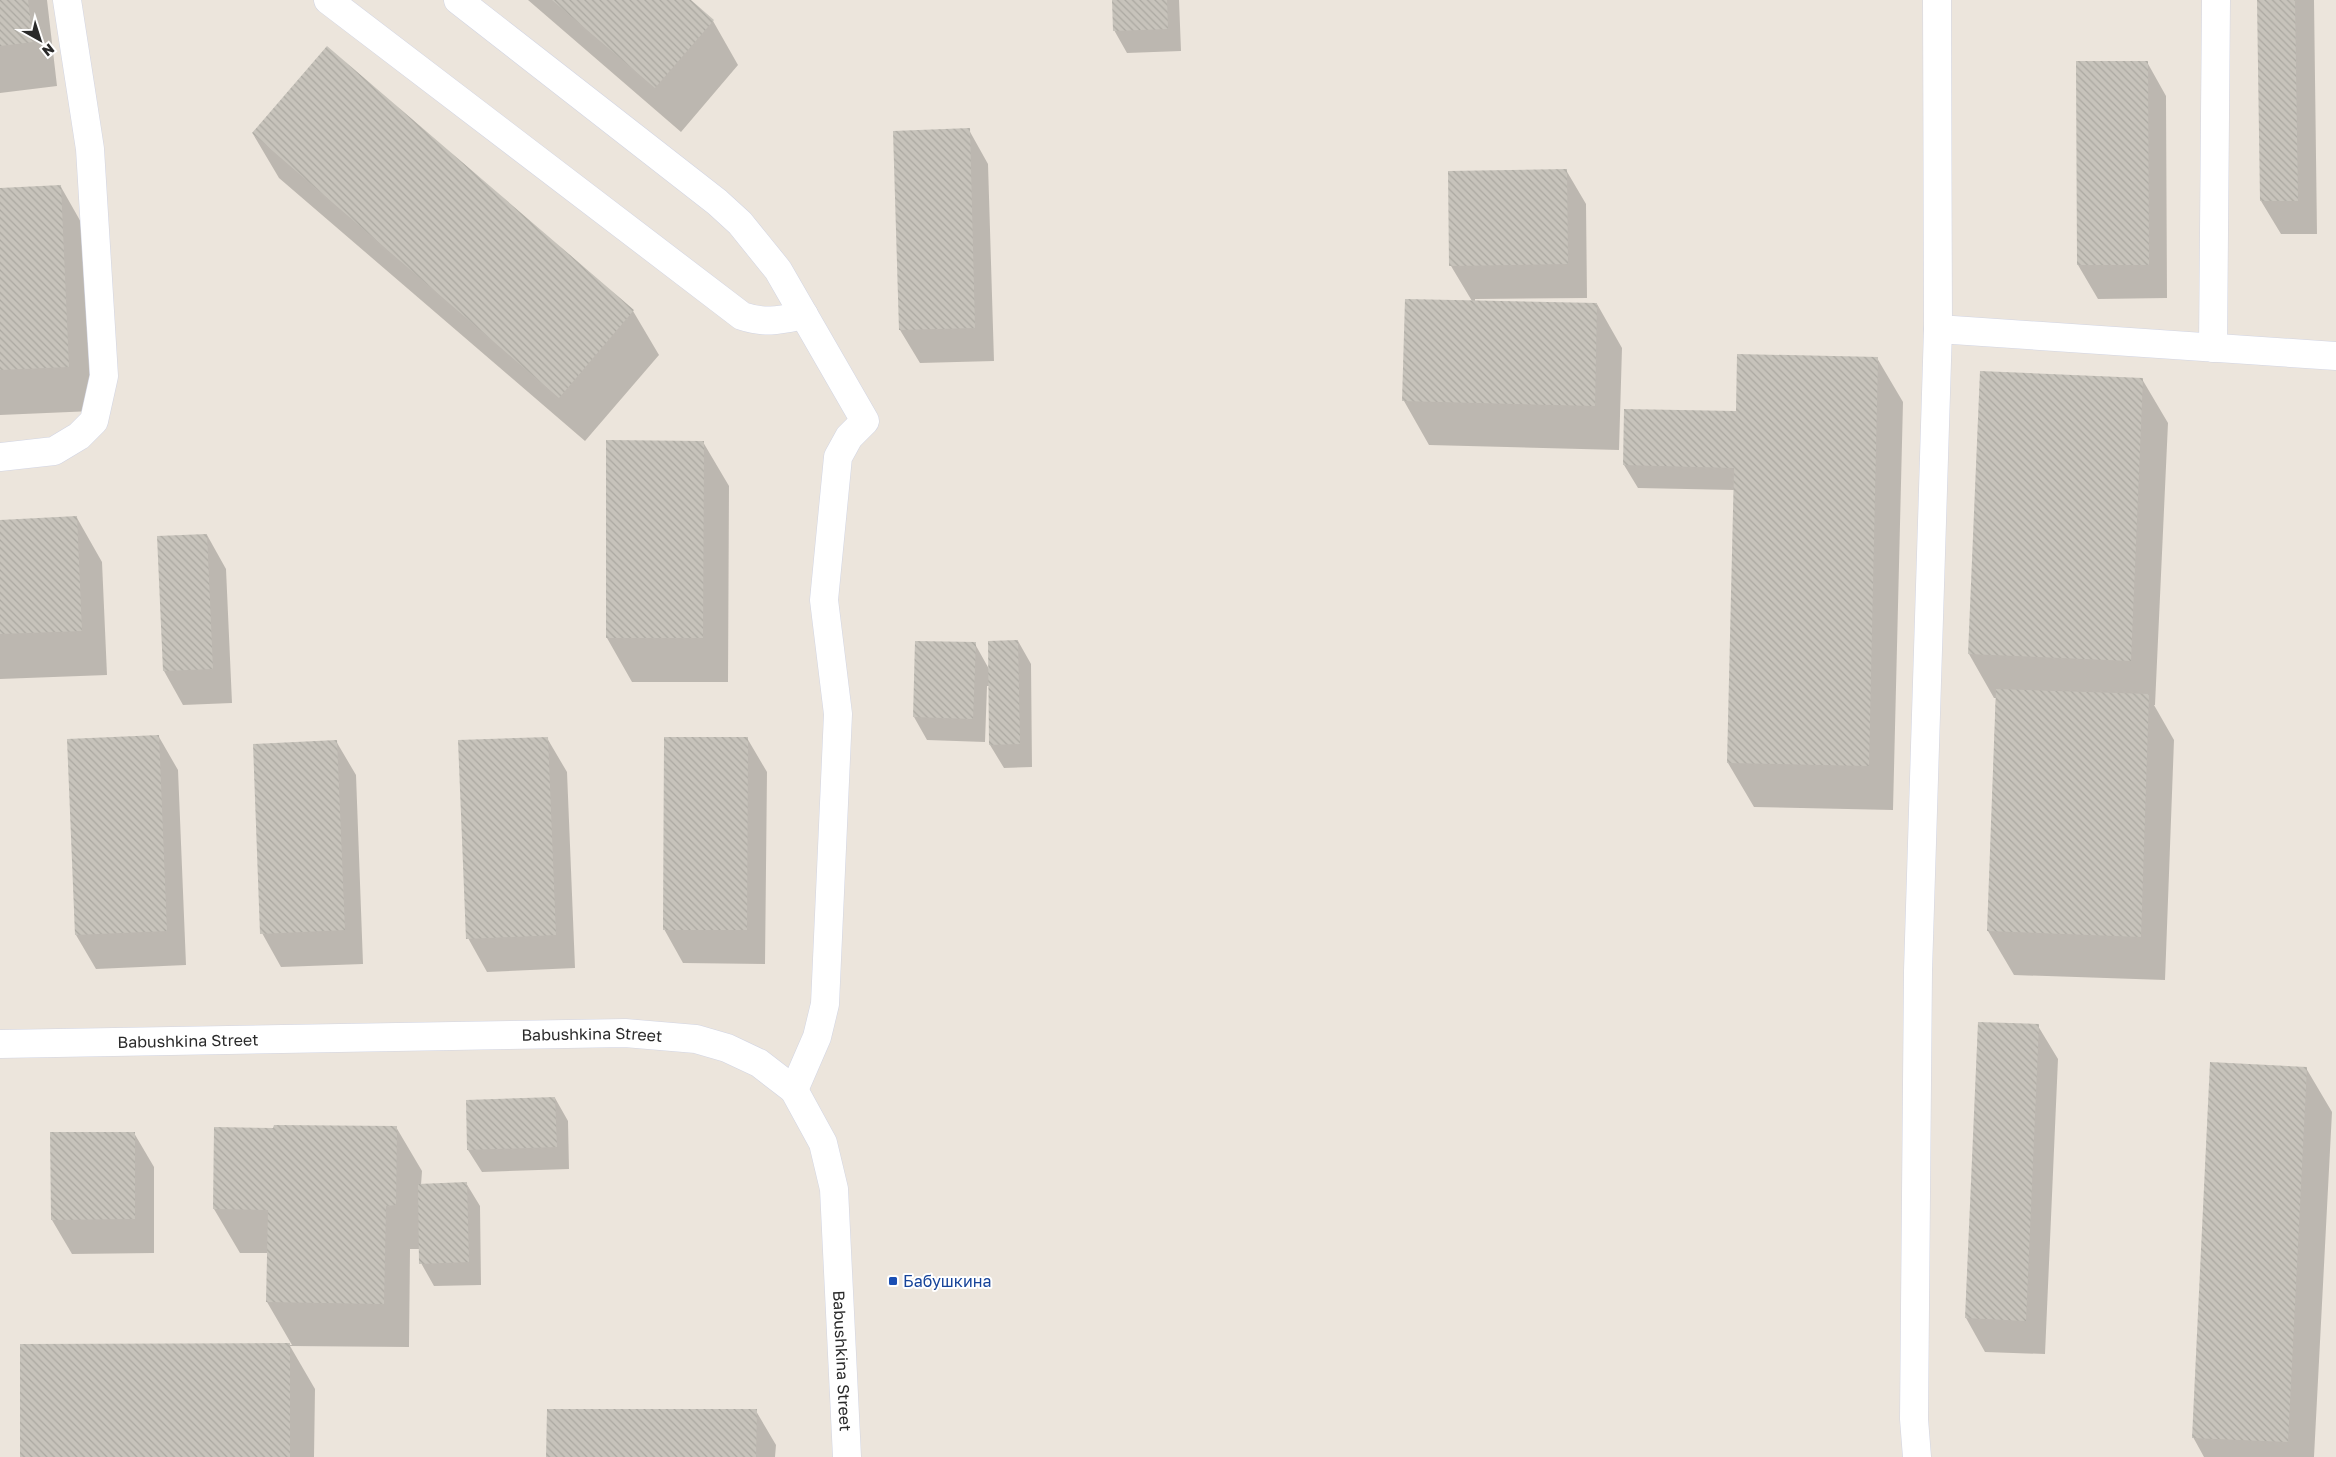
<svg xmlns="http://www.w3.org/2000/svg" width="2336" height="1457" viewBox="0 0 2336 1457" font-family="'Golos Text',sans-serif">
<defs>
<pattern id="building-back-hatch" width="6" height="6" patternUnits="userSpaceOnUse" patternTransform="scale(1.25)"><rect width="6" height="6" fill="#c7c3bb"/><path d="M-1 5l2 2M0 0l6 6M5-1l2 2" fill="none" stroke="#aba8a1"/></pattern>
</defs>
<rect width="100%" height="100%" fill="#ece5dc"/>
<!-- shadow -->
<path fill="#0003" d="M0,0H47L57,86L0,93Z
M528,0H689L713,21L738,65L681,132Z
M1113,0H1179L1181,51L1127,53L1114,30Z
M2258,0H2314L2317,234H2281L2261,201Z
M328,48L633,311L659,355L585,441L279,178L253,134Z
M2147,62L2166,96L2167,298L2098,299L2078,265Z
M969,130L988,164L994,361L920,363L900,330Z
M1566,170L1586,204L1587,298L1475,299V302L1597,304L1622,348L1619,450L1429,445L1404,401L1406,300L1472,301L1451,266Z
M61,187L86,231L93,411L0,415V189Z
M1877,358L1903,402L1893,810L1754,807L1728,763L1735,490L1638,488L1624,465L1737,415Z
M2142,379L2168,423L2155,705H2154L2174,740L2165,980L2014,975L1988,931L1996,698H1994L1969,654Z
M703,442L729,486L728,682H632L607,638Z
M77,518L102,562L107,675L0,679V521Z
M207,535L226,569L232,703L183,705L164,671L158,537Z
M1018,641L1031,664L1032,767L1004,768L990,745V686H987L985,742L927,740L914,717L916,642L975,644L989,669Z
M159,737L178,770L186,965L96,969L76,935Z
M547,738L567,772L575,968L487,972L468,938Z
M747,738L767,772L765,964L683,963L664,929Z
M336,741L356,775L363,964L281,967L262,933Z
M1979,1023L2038,1026L2058,1059L2045,1354L1985,1352L1966,1318Z
M2306,1068L2332,1112L2314,1457H2204L2193,1437Z
M555,1098L568,1121L569,1169L482,1172L468,1150Z
M396,1127L422,1171L421,1185L466,1183L480,1206L481,1285L434,1286L421,1263L420,1249H410L409,1347L290,1346L315,1389L314,1457H21V1345H292L267,1302L268,1253H240L214,1209Z
M134,1133L154,1167V1253L72,1254L52,1220Z
M756,1411L776,1445L775,1457H548Z"/>
<!-- building -->
<path fill="url(#building-back-hatch)" d="M0,0H28L33,42L0,46Z
M552,0H691L714,20L655,88Z
M1112,0H1167L1168,29L1113,31Z
M2257,0H2295L2298,201H2260Z
M327,46L634,310L559,398L252,133Z
M2076,61H2148L2149,265H2077Z
M970,128L975,328L899,330L893,131Z
M1567,169L1568,264L1449,266L1448,171Z
M61,185L69,367L0,370V188Z
M1405,299L1597,303L1595,406L1402,401Z
M1737,354L1878,357L1869,766L1727,763L1734,468L1623,465L1624,409L1736,411Z
M1980,371L2143,378L2131,661L1968,654Z
M606,440L704,441L703,638H606Z
M77,516L82,631L0,634V520Z
M207,534L213,669L163,671L157,536Z
M1018,640L1020,744L989,745L988,641Z
M915,641L976,642L973,719L913,717Z
M1996,689L2149,694L2141,937L1987,931Z
M159,735L167,931L75,935L67,739Z
M548,737L556,935L466,939L458,740Z
M664,737H748L747,930H663Z
M337,740L345,930L260,934L253,744Z
M1978,1022L2039,1024L2026,1321L1965,1318Z
M2210,1062L2307,1067L2288,1442L2192,1438Z
M555,1097L557,1147L467,1150L466,1100Z
M274,1125L397,1126L396,1205L386,1206L384,1304L266,1302L268,1210L213,1209L214,1127L273,1128Z
M50,1132H135V1219L51,1220Z
M467,1182L469,1262L419,1264L418,1184Z
M290,1343V1457H20V1344Z
M547,1409H757L756,1457H546Z"/>
<g fill="none" stroke-linecap="round" stroke-linejoin="round">
<defs>
<g id="minor">
<path d="M328,0L742,316C766,324 780,320 804,315"/>
<path d="M458,0L717,202L740,223L778,270L865,421L849,437L838,457L824,600L838,714L825,1004L817,1037L794,1090"/>
<path d="M1938,329L2336,356"/>
<path d="M2213,348L2216,0"/>
<path d="M0,457L54,451L79,436L94,421L104,376L90,149L67,0"/>
<path id="s1" d="M0,1044L625,1033L696,1039L727,1048L759,1063L794,1090L823,1143L834,1189L847,1457"/>
<path d="M1917,1457L1914,1419L1918,971L1938,329L1937,0"/>
</g>
</defs>
<!-- minor casing -->
<use href="#minor" stroke="#d2d5e3" stroke-width="29"/>
<!-- minor -->
<use href="#minor" stroke="#fff" stroke-width="28"/>
</g>
<!-- markers -->
<rect fill="#1a4fb4" stroke="#fff" stroke-width="2" x="888" y="1276" width="10" height="10" rx="2.5"/>
<g text-anchor="middle" dominant-baseline="central" stroke-width="4" stroke-linejoin="round" paint-order="stroke">
<!-- street labels -->
<g font-size="16" fill="#2a2a2a" stroke="#fff">
<text stroke="none"><textPath href="#s1" startOffset="592">Babushkina Street</textPath></text>
<text stroke="none"><textPath href="#s1" startOffset="188">Babushkina Street</textPath></text>
<text stroke="none"><textPath href="#s1" startOffset="1088">Babushkina Street</textPath></text>
</g>
<!-- transit labels -->
<g font-size="16" fill="#164399" stroke="#fff" text-anchor="start">
<text x="903" y="1281">Бабушкина</text>
</g>
</g>
<!-- north arrow -->
<g transform="translate(40 40) rotate(141)" stroke="#ffffff" stroke-width="4" paint-order="stroke">
<path d="M0-4L9 19L0 12L-9 19Z" fill="#2a2a2a"/>
<text y="-8" font-size="14" font-weight="bold" text-anchor="middle" fill="#2a2a2a">N</text>
</g>
</svg>
